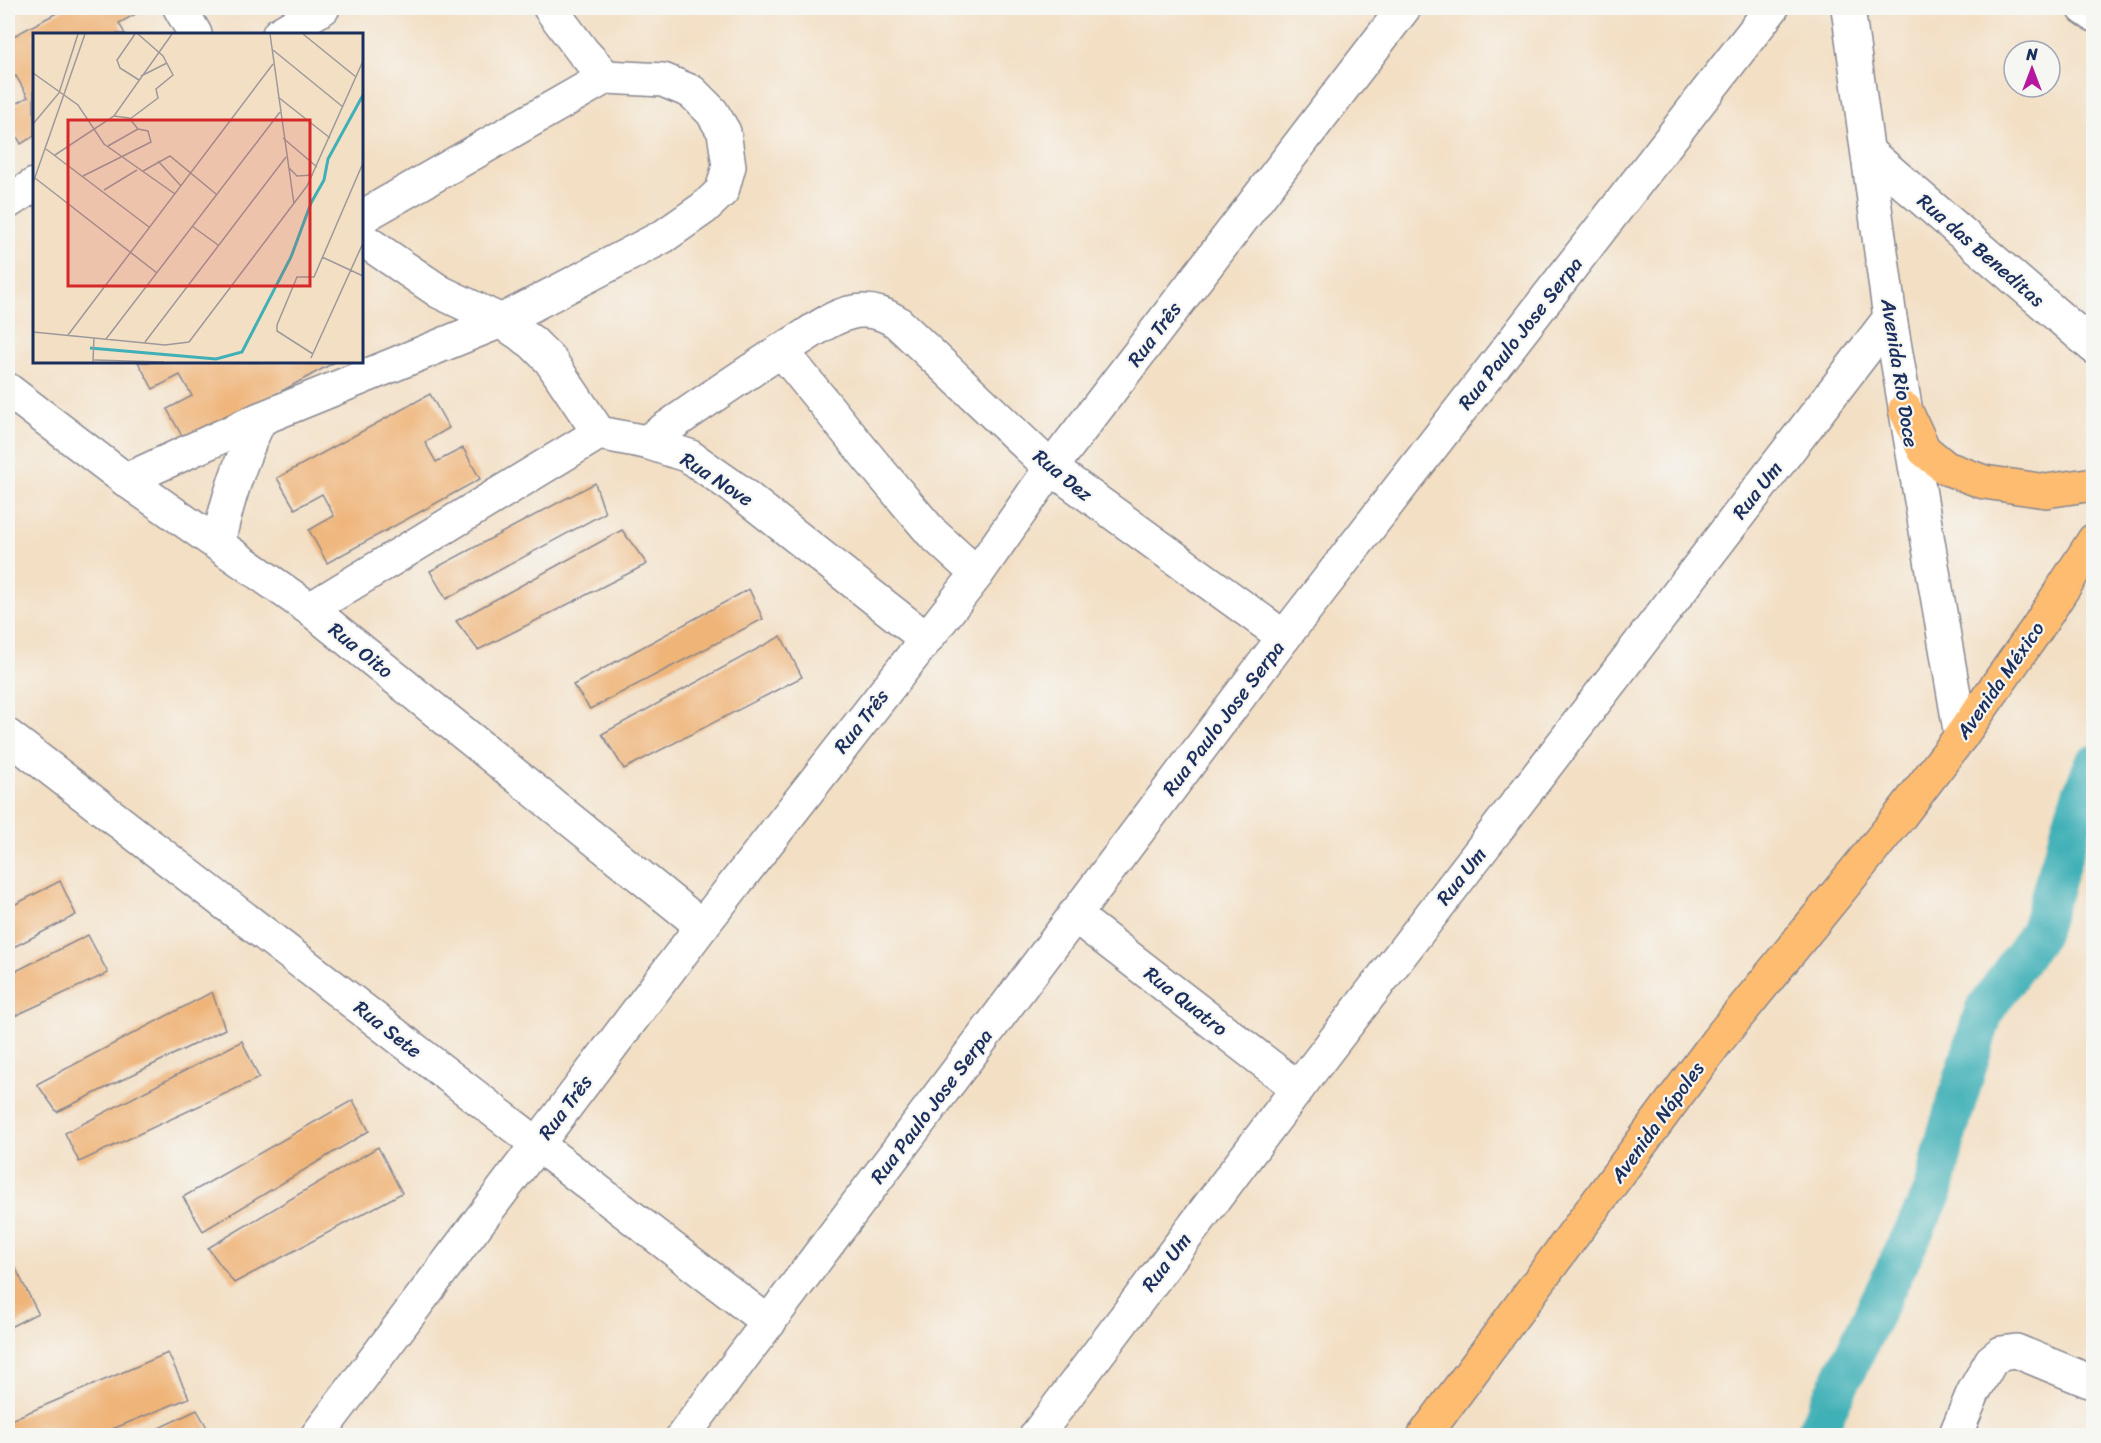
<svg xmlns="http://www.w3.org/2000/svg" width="2101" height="1443" viewBox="0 0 2101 1443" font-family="Sriracha,sans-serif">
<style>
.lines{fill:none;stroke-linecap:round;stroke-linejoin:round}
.canal{stroke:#3fb0b7;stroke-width:40}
.building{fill:#efb478}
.minor-casing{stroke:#878791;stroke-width:36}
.major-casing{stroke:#878791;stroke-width:36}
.minor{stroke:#fff;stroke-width:33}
.major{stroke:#febc70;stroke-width:33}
.labels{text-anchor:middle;stroke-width:4.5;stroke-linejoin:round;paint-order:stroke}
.street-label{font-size:20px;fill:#1b2f5e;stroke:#f6f6f2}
.inset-river{fill:none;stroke:#3fb0b7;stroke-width:3}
.inset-road{fill:none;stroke:#9d999b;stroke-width:1.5}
.view{fill:#d62828;fill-opacity:0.15;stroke:#d62828;stroke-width:3}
.inset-edge{fill:none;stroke:#1b2f5e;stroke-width:3}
</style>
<rect width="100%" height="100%" fill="#f6f6f2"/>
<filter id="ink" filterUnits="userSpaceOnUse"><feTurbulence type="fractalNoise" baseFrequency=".0167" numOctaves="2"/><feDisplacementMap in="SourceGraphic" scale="12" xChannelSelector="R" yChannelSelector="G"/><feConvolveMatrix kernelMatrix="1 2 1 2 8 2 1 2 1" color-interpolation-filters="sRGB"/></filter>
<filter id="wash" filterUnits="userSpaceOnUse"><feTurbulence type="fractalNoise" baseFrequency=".008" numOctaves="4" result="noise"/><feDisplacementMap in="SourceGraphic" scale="24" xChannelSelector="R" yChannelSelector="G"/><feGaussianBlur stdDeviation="1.35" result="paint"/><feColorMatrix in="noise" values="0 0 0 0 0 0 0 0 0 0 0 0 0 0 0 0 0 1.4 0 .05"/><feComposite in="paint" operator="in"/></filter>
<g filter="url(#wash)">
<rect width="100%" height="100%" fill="#f3dfc4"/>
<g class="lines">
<!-- canal -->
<polyline class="canal" points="1814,1436 1934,1190 1947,1133 1984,1011 2039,933 2078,805 2094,765"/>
</g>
<g id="blocks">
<!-- building -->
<g class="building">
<polygon points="66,8 142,8 143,10 119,23 125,34 34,34 34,136 21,144 8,119 8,108 28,97 16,76 8,80 8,39"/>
<polygon points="138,362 335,362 186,443 167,409 192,396 180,375 153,389"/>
<polygon points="430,394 449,428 425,442 436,462 463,448 480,479 327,563 309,530 334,516 322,494 295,509 277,478"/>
<polygon points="595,483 605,513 446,599 430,571"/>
<polygon points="622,530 647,564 478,650 456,621"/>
<polygon points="749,589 763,619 590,709 573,685"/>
<polygon points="781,636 802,677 624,769 602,734"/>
<polygon points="60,881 76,915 8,950 8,908"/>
<polygon points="88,935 108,973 8,1019 8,975"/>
<polygon points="212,992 225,1029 57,1112 37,1084"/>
<polygon points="242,1041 259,1078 79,1162 65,1133"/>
<polygon points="353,1100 369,1131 203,1231 183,1197"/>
<polygon points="378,1147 402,1193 234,1283 208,1248"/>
<polygon points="16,1269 38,1313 8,1328 8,1273"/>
<polygon points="168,1353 189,1398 95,1436 9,1436 8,1421"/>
<polygon points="197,1410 212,1436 142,1436"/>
</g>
</g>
</g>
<g filter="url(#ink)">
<use href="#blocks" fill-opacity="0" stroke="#878791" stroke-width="1.5"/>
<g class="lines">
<defs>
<g id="minor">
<polyline points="180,8 195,34"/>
<polyline points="1848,8 1890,318 1961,736"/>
<polyline points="2084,8 2094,15"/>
<polyline points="279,34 323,8"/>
<polyline points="1869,153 2094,347"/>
<polyline points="8,202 34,185"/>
<polyline points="362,217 606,77"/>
<polyline points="362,239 440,292 501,321 532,342 550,360 599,433 646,442 689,456 736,489 925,638"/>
<polyline points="781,350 871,461 932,533 977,574"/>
<polyline points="8,390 126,480 310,609 702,926"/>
<path d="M646,442C696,408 745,373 797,341C813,331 830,318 849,313C867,308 882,312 897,322L1051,468L1284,637"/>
<polyline points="126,480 260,419 501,321 664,236 704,208 722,191 729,166 724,132 712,112 692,92 663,80 606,77 583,52 550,8"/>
<path d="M218,543C228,497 240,462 260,419"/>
<polyline points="310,609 599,433"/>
<polyline points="8,736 769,1323"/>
<polyline points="1074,915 1298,1088"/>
<polyline points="317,1436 702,926 977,574 1051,468 1404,8"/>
<polyline points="683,1436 1284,637 1772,8"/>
<polyline points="1036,1436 1298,1088 1890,318"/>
<polyline points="1955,1436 1973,1393 1991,1361 2001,1353 2016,1351 2094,1383"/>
</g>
<g id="major">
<polyline points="1905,409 1924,450 1946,468 1984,482 2046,491 2094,484"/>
<polyline points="1424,1436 1717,1041 1900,816 1961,736 2036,630 2094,540"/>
</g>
</defs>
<!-- minor casing -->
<use href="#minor" class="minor-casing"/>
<!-- major casing -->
<use href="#major" class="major-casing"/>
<!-- minor -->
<use href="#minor" class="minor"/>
<!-- major -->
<use href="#major" class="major"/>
</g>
</g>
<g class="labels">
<!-- street labels -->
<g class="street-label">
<text transform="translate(1981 250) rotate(41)" y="7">Rua das Beneditas</text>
<text transform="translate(1520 333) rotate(-52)" y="7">Rua Paulo Jose Serpa</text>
<text transform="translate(1154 334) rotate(-53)" y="7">Rua Três</text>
<text transform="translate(1900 373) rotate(81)" y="7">Avenida Rio Doce</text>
<text transform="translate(1063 475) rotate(39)" y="7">Rua Dez</text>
<text transform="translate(717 479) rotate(33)" y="7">Rua Nove</text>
<text transform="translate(1757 490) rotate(-52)" y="7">Rua Um</text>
<text transform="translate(361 650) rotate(39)" y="7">Rua Oito</text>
<text transform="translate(2000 680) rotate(-55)" y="7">Avenida México</text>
<text transform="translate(1223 718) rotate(-53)" y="7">Rua Paulo Jose Serpa</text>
<text transform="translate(861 721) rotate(-52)" y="7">Rua Três</text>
<text transform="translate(1461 876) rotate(-52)" y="7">Rua Um</text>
<text transform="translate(1186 1001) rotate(38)" y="7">Rua Quatro</text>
<text transform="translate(388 1029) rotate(38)" y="7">Rua Sete</text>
<text transform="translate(931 1106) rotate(-53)" y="7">Rua Paulo Jose Serpa</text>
<text transform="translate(565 1107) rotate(-53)" y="7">Rua Três</text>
<text transform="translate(1657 1122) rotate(-54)" y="7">Avenida Nápoles</text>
<text transform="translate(1166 1262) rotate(-53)" y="7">Rua Um</text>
</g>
</g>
<!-- overview -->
<g transform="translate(33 33)">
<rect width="330" height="330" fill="#f3dfc4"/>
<path class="inset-river" d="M278,170L291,147L295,126L330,62M57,315L183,326L209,319L258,224L278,170"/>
<path class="inset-road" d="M102,1L84,27L87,35L106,47M237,1L261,171M270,1L323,44M240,17L310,74M0,40L45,72L71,111L142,161M108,43L134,30M245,64L297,105M97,86L125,65L123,56L140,42L130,23L105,1M0,91L26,60L45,1M250,105L284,134M75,113L105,96M13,116L116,194M22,122L81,83L139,1M125,128L148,153M255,134L264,143L280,142M110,138L137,123L183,161M50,143L118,109L115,98L105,96L96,85L81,83M2,145L124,240M0,150L52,1M71,157L104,137M159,193L185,212M289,224L330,243M0,299L132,312L156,309L274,153L330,28M35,302L240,31M73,306L247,79M112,309L253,124M280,321L244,298V292L264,244H281L330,130M278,325L330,210M61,327L131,329M60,329L61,304"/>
<path class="view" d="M35,87H277V253H35Z"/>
<rect width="330" height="330" class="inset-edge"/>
</g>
<!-- margin -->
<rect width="2101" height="1443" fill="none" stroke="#f6f6f2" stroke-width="30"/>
<!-- north arrow -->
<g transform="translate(2032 69)"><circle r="28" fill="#f6f6f2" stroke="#9ea6b7" stroke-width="1.5"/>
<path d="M0-4.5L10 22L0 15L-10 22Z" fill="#b5179e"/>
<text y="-9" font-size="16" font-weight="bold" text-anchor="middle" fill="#1b2f5e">N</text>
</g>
</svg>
